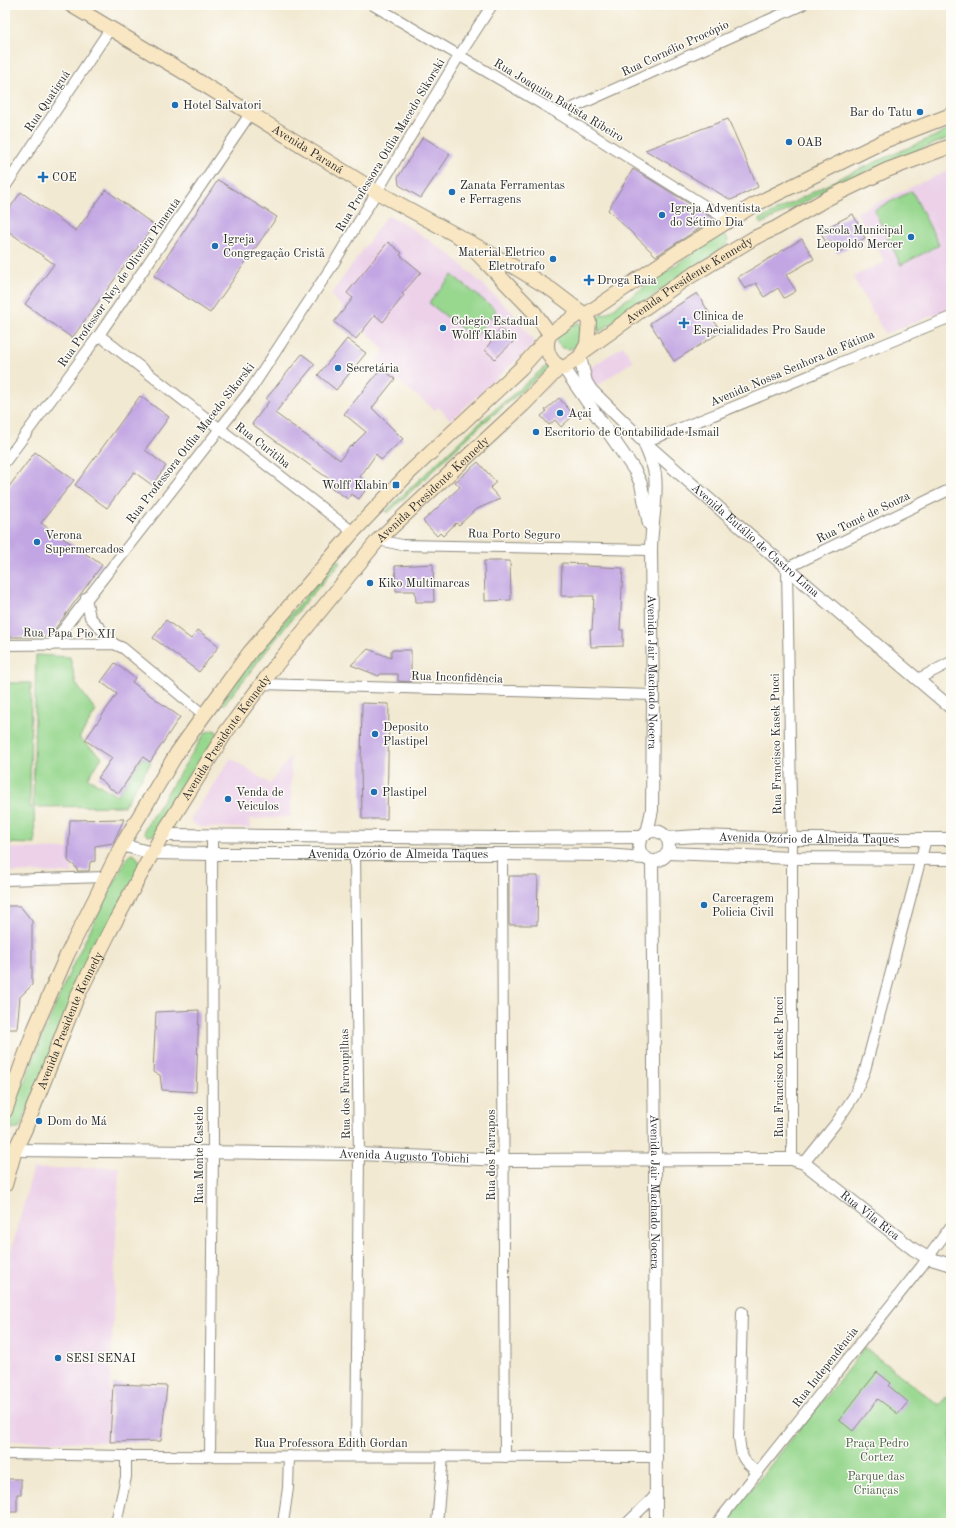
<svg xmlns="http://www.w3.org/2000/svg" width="956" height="1528" viewBox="0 0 956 1528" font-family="'Old Standard TT',serif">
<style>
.built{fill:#ecd1e9}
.green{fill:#97d78e;stroke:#61815c}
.building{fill:#c2a6e3}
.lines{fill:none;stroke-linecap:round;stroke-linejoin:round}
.minor-casing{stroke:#8e8a7e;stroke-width:12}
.tertiary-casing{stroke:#8e8a7e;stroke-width:14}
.secondary-casing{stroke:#8e8a7e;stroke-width:16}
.minor{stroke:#fff;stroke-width:10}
.tertiary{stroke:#fff;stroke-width:12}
.secondary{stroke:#f9e7c3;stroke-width:14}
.poi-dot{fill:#1f6fb2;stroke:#fdfcf7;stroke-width:1.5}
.labels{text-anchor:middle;stroke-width:3;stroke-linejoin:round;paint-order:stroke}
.street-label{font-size:12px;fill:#2b2b2b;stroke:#fdfcf7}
.poi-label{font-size:12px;fill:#2b2b2b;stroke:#fdfcf7;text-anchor:start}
.park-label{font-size:12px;fill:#4b5f49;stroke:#fdfcf7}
</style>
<rect width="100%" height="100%" fill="#fdfcf7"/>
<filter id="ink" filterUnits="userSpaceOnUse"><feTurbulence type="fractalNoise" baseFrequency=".025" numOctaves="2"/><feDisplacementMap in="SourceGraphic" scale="8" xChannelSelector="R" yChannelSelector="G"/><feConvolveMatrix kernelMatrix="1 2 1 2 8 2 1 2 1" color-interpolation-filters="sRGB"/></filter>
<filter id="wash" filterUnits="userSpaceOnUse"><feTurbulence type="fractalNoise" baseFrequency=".012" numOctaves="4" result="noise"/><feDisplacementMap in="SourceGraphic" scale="16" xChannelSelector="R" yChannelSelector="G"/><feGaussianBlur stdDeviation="0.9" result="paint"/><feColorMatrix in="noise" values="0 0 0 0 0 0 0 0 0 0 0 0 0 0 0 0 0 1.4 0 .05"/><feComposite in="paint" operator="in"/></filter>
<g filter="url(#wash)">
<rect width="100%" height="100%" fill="#f2e9d2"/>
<!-- built -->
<g class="built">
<polygon points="951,169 951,308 885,334 853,277 885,262 857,212"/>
<polygon points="387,216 400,221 451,255 512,312 535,343 451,420 438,407 435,410 375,363 384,350 331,295"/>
<polygon points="623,346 633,361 594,388 586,371"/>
<polygon points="291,756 291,817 249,819 250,828 198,827 190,820 231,758 270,784"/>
<polygon points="5,848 72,849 72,873 5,872"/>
<polygon points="119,1167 108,1442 5,1441 5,1275 33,1169"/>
</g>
<!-- green -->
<g class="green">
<polygon points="951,129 951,137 862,173 761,224 759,220 844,176"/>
<polygon points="912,191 939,245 901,265 874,210"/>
<polygon points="726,236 728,240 727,245 599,332 596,317 607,313 706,244 718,237"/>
<polygon points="452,275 496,310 474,338 429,303"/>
<path d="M578,322C583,327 581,339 577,345L571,349L562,348L557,343L556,337Z"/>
<polygon points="546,366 549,368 480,426 388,513 386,511 477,425"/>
<polygon points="337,560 341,562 301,607 224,705 221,702 281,625"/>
<polygon points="36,655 70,657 76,684 96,711 79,738 102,757 88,778 117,796 143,757 151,762 124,806 33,807"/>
<polygon points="5,683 31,683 30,807 34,809 35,844 5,843"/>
<polygon points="212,730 216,731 218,734 154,835 148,836 145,833 145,829 150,820 205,733"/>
<path d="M132,854C139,857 139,860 140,867L19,1129H12L9,1120L42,1037L71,969L97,916L127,858Z"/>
<polygon points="865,1348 939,1405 951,1392 951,1523 724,1523"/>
</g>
<g id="blocks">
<!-- building -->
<g class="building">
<polygon points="728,119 758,187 731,200 645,150"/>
<polygon points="423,137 450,154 421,198 399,185 398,177"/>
<polygon points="633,169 656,183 714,219 656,256 608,210"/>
<polygon points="218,180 277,217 210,313 154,276"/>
<polygon points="106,190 154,225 72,338 25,304 54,264 5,229 5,215 21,192 76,231"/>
<polygon points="853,214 865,238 837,253 831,240 826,243 820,231"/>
<polygon points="802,239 814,259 786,275 796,291 784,298 778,288 764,297 756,283 745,289 738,277"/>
<polygon points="388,242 402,253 400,255 421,272 402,294 404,295 383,322 375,315 356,339 334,322 353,298 347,293"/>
<polygon points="697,293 721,332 674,361 650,323"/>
<polygon points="500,328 514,341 495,359 485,350"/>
<polygon points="347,339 366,353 336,390 318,375"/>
<polygon points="302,354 315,364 275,413 340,460 350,446 351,447 366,432 344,414 382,368 395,379 372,408 403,439 381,460 376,454 360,477 370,484 359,499 351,494 348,499 326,484 329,479 252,424 269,401 266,399"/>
<polygon points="140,396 169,417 145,450 166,466 152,485 134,472 107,508 75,485"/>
<polygon points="559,398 574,415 561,427 555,420 549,425 541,416 547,411 545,410"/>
<polygon points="35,452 74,480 41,523 102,565 49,637 5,637 5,492"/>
<polygon points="478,462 496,482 490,488 500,499 475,510 459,525 456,523 443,536 440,533 437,536 423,521 460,487 455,482"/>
<polygon points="484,561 510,561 511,600 485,601"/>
<polygon points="562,563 586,564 586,566 623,568 620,630 623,630 623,646 591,647 590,630 592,630 594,596 561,596"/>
<polygon points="433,564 434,602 416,602 415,591 396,591 395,566"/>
<polygon points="166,620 191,639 198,630 219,646 199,672 153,638"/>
<polygon points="368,649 391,658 391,650 411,650 411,682 398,681 398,674 380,674 379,676 351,665"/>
<polygon points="115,663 135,678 132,682 180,717 150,762 143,757 119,793 108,787 105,783 98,778 112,758 85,740 117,694 101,682"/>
<polygon points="362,703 389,704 387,819 362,819 361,764"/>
<polygon points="124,819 113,843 95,846 95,861 90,862 89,871 77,871 77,868 68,861 70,820"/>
<polygon points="509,876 538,876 537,925 509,925"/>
<polygon points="5,906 20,906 32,921 32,985 20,997 17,1029 5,1029"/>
<polygon points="199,1010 196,1092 162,1090 160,1075 153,1072 156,1012"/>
<polygon points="877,1372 891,1383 889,1386 908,1402 898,1414 878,1399 853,1431 839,1420"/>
<polygon points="113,1384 167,1386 161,1441 110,1442"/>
<polygon points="5,1479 21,1479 21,1494 17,1494 17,1512 5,1512"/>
</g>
</g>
</g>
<g filter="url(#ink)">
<use href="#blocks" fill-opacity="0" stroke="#8e8a7e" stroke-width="1"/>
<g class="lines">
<defs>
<g id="minor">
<polyline points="373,5 559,114 729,221"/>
<polyline points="559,114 802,5"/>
<polyline points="5,187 110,29"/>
<polyline points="99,335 353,532"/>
<path d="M644,442C747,404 848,358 951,317"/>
<polyline points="5,462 99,335 250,114"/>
<polyline points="378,540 402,545 651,550"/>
<polyline points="86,598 90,617 114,644"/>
<polyline points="5,645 114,644 123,648 204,715"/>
<polyline points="51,645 251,389 332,266 459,56 492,5"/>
<polyline points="918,679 951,662"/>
<polyline points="261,684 653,695"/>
<polyline points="502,854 505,1457"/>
<polyline points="355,855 359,1154 356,1456"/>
<polyline points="5,880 106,877"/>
<polyline points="792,1159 792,858 787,568 951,489"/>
<polyline points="804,1163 836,1123 854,1096 865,1070 926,839"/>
<path d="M742,1312L739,1437C741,1458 742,1460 758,1473"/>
<polyline points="5,1454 126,1456 657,1457"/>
<polyline points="210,1456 213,1152 212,835"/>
<polyline points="116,1523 126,1477 126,1456"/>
<polyline points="283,1523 288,1488 289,1456"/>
<polyline points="437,1523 443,1456"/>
<polyline points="627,1523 656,1495"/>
<polyline points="717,1523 921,1267 951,1226"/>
</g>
<g id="tertiary">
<path id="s1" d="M580,357L586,382L591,390L644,442L787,568L951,708"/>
<polyline points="564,368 635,471 641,484 649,524"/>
<path id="s2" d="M645,445C649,455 654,465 655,475C658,499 651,525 651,550L653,695L652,810L647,833"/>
<circle cx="654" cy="846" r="15"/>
<polyline points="162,835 502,838 642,837"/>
<path id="s3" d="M667,838L698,836L791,839H951"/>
<path id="s4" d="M122,845L152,853L212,854H502L606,855L644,858"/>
<polyline points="668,853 792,858 951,859"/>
<path id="s5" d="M652,862L655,1160L656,1523"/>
<path id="s6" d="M15,1150L359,1154L504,1160L792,1159L804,1163L913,1249L928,1258L951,1265"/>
</g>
<g id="secondary">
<path id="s7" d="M71,5L182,71L377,192L511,265L552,290L581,312"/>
<polyline points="473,249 534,312 550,334"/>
<path d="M581,312L585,315L589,322L587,344L580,357L564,368C549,364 543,346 550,334Z"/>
<polyline points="585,315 678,252 754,205 884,141 951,115"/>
<path id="s8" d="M584,351L681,282L754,238L776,228L828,198L887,170L951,146"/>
<polyline points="5,1111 35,1028 67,955 122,845 177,753 204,715 250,652 353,532 409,473 521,368 547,339"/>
<path id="s9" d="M5,1185L15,1150L25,1129L77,997L109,933L162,835L226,732L276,665L378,540L523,405L560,367"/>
</g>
</defs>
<!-- minor casing -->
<use href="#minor" class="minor-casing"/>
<!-- tertiary casing -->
<use href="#tertiary" class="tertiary-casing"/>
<!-- secondary casing -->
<use href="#secondary" class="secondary-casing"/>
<!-- minor -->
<use href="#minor" class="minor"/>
<!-- tertiary -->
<use href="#tertiary" class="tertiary"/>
<!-- secondary -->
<use href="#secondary" class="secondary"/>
</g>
</g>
<!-- markers -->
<g class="poi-dot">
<circle cx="175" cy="105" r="4"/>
<circle cx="920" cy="112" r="4"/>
<circle cx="789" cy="142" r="4"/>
<path d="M41 171h4v4h4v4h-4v4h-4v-4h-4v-4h4z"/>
<circle cx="452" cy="192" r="4"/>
<circle cx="662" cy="215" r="4"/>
<circle cx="911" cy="237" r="4"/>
<circle cx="215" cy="246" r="4"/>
<circle cx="553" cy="259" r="4"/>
<path d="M587 274h4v4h4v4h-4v4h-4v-4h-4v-4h4z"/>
<path d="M682 317h4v4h4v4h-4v4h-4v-4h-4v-4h4z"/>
<circle cx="443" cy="328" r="4"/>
<circle cx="338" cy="368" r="4"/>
<circle cx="560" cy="413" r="4"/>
<circle cx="536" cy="432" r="4"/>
<rect x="392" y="481" width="8" height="8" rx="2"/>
<circle cx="37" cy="542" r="4"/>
<circle cx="370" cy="583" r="4"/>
<circle cx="375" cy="734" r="4"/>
<circle cx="374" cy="792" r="4"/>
<circle cx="228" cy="799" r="4"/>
<circle cx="704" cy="905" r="4"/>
<circle cx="39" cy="1121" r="4"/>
<circle cx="58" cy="1358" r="4"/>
</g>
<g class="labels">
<!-- street labels -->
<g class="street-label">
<text transform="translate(675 48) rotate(-25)" y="4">Rua Cornélio Procópio</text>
<text transform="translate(559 100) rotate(31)" y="4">Rua Joaquim Batista Ribeiro</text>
<text transform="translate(47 101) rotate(-56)" y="4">Rua Quatiguá</text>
<text transform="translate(390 145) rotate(-59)" y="4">Rua Professora Otília Macedo Sikorski</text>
<text dy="4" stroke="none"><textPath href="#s7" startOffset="277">Avenida Paraná</textPath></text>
<text dy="4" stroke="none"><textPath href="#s8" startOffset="127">Avenida Presidente Kennedy</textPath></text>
<text transform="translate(119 282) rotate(-55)" y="4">Rua Professor Ney de Oliveira Pimenta</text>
<text transform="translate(792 368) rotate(-23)" y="4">Avenida Nossa Senhora de Fátima</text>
<text transform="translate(190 443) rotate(-52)" y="4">Rua Professora Otília Macedo Sikorski</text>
<text transform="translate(263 445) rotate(38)" y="4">Rua Curitiba</text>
<text dy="4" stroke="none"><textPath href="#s9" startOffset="825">Avenida Presidente Kennedy</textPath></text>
<text transform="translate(863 517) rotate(-26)" y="4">Rua Tomé de Souza</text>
<text transform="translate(514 534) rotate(1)" y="4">Rua Porto Seguro</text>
<text dy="4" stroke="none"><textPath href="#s1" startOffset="258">Avenida Eutálio de Castro Lima</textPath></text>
<text transform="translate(69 633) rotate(1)" y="4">Rua Papa Pio XII</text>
<text dy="4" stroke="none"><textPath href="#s2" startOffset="229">Avenida Jair Machado Nocera</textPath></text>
<text transform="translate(457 677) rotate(2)" y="4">Rua Inconfidência</text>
<text dy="4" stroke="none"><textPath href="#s9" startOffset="501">Avenida Presidente Kennedy</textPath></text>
<text transform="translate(776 744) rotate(-91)" y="4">Rua Francisco Kasek Pucci</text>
<text dy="4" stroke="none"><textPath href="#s3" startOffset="142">Avenida Ozório de Almeida Taques</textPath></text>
<text dy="4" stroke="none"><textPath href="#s4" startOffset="277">Avenida Ozório de Almeida Taques</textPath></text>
<text dy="4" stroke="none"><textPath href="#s9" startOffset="177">Avenida Presidente Kennedy</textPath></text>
<text transform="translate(779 1067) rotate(-90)" y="4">Rua Francisco Kasek Pucci</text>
<text transform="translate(345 1084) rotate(-91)" y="4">Rua dos Farroupilhas</text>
<text transform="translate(199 1155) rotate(-90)" y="4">Rua Monte Castelo</text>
<text transform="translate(491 1155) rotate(-90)" y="4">Rua dos Farrapos</text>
<text dy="4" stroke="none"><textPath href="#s6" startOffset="389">Avenida Augusto Tobichi</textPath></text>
<text dy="4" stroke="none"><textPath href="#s5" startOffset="330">Avenida Jair Machado Nocera</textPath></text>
<text dy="4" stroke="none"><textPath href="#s6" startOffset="874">Rua Vila Rica</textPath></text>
<text transform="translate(825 1367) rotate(-52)" y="4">Rua Independência</text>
<text x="331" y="1447">Rua Professora Edith Gordan</text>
</g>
<!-- poi labels -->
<g class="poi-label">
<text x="183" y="109">Hotel Salvatori</text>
<text x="912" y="116" text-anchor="end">Bar do Tatu</text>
<text x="797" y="146">OAB</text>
<text x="52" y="181">COE</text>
<text x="460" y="189">Zanata Ferramentas<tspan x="460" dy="14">e Ferragens</tspan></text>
<text x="670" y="212">Igreja Adventista<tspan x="670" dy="14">do Sétimo Dia</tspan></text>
<text x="903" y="234" text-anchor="end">Escola Municipal<tspan x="903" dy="14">Leopoldo Mercer</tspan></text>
<text x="223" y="243">Igreja<tspan x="223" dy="14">Congregação Cristã</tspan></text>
<text x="545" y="256" text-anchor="end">Material Eletrico<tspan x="545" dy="14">Eletrotrafo</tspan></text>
<text x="597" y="284">Droga Raia</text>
<text x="693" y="320">Clinica de<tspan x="693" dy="14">Especialidades Pro Saude</tspan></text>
<text x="451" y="325">Colegio Estadual<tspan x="451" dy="14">Wolff Klabin</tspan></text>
<text x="346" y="372">Secretária</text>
<text x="568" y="417">Açai</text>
<text x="544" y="436">Escritorio de Contabilidade Ismail</text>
<text x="388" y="489" text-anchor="end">Wolff Klabin</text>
<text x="45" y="539">Verona<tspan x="45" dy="14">Supermercados</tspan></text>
<text x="378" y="587">Kiko Multimarcas</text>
<text x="383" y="731">Deposito<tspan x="383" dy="14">Plastipel</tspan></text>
<text x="236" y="796">Venda de<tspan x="236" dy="14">Veiculos</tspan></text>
<text x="382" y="796">Plastipel</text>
<text x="712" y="902">Carceragem<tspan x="712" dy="14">Policia Civil</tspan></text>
<text x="47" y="1125">Dom do Má</text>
<text x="66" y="1362">SESI SENAI</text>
</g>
<!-- park labels -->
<g class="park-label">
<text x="877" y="1447">Praça Pedro<tspan x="877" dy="14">Cortez</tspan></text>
<text x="876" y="1480">Parque das<tspan x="876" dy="14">Crianças</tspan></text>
</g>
</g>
<!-- margin -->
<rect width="956" height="1528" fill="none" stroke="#fdfcf7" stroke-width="20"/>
</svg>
